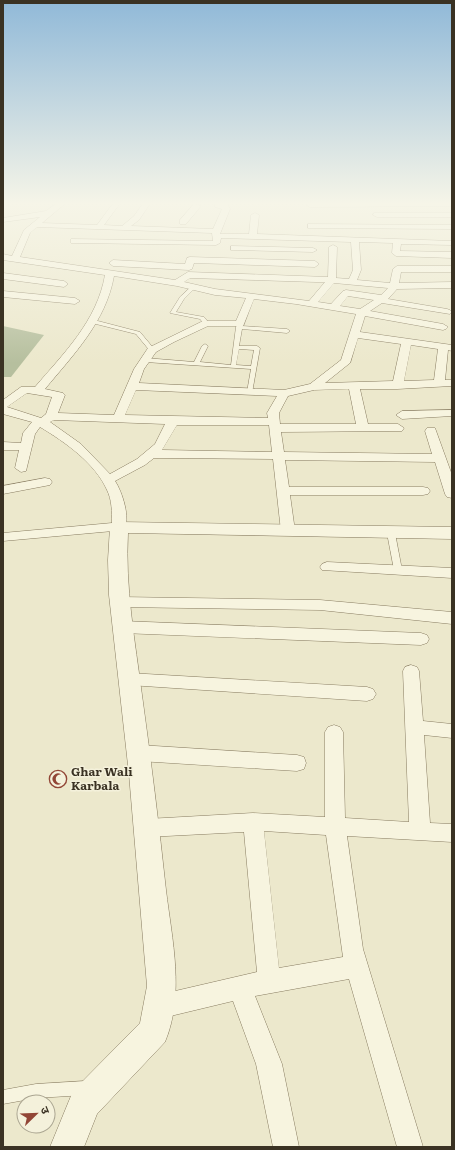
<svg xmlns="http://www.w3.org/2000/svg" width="455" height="1150" viewBox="0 0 455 1150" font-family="Literata,'Noto Sans Devanagari',serif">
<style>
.cemetery{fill:#b6bf9e}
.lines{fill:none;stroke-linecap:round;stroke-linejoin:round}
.service-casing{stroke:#887c61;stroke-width:1}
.minor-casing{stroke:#887c61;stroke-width:1}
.tertiary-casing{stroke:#887c61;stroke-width:1}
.service{fill:#f7f4df;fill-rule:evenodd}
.minor{fill:#f7f4df;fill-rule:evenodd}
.tertiary{fill:#f7f4df;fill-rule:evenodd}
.labels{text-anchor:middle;stroke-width:3;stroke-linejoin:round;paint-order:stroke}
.near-poi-label{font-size:12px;font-weight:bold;fill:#3a3223;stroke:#f4f1db;text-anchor:start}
</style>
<rect width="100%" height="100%" fill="#ece8cc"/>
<!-- cemetery -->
<polygon class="cemetery" points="3,326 44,335 11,377 3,377"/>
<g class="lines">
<defs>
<g id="service">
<polygon points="192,286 196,287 184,299 176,312 204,317 209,323 208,324 204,324 200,319 170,313 180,297"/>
<polygon points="94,320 140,332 155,350 150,351 136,334 92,323 92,321"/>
<path d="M238,323H242V326L287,329L290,331L287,333L242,329L239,346H257L260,348L252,393H248L247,392L251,369L145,362L142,360L145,358L194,362L202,346L205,344L208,346L200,362L231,365L236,327ZM239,349L254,350L251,366L236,365Z"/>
<polygon points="388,531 394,531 395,533 402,570 401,572 395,572 394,570 387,533"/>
<polygon points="86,1081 91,1083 93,1088 91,1093 86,1095 36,1098 3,1104 3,1090 36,1084"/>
</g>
<g id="minor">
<path d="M58,202H67L42,223L97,225L114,202H121L104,225L122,226L134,216L144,202H151L139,220L131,226L213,229L222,209L215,207V202L227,203L230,209L220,234H249L251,215L255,213L259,215L257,234L452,241V245L401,244L400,251L452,252V258L396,256L392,253L393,243L359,242L361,270L357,280L390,283L393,269L397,266H452V272H401L399,283L452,282V288L397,289L388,299L447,309L450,310L452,312L450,314L382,303L370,311L443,324L448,327L446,329L443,330L365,316L360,332L452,345V351L448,350L445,380H452V386L397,389H360L368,424H398L404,428L402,431L281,432L284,452L432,454L425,431L427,428H435L452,475V498L447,497L445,494L435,462L285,460L289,487H423L428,488L430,491L428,494L423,495H290L295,531L293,534H283L281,531L273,459L154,458L145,465L115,481C122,491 131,519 124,530L3,541V533L112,523C112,512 112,500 107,490C95,463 65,442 40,427L35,434L26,471L21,472L15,468L19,450H3V442L21,443L23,433L32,422L3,414V400L21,387H35C64,353 97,321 105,275L3,260V254L12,256L24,230L40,217L3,222V218L46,211ZM37,227L212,233L213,241L71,239V243H74L216,245L220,243L221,238L351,242L353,270L349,279L336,278L337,247L333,245L329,247L328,277L188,272L175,280L20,257L30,233ZM114,276L177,286L215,295L246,298L236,321H203L148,348L134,369L114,415L58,413L65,395L63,393L45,389C73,355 106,322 114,276ZM190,278L316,282H325L309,301L215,289L184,282ZM334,283L388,288L381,295L346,290L343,291L331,304L318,302ZM348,296L374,300L360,309L340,306ZM254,299L296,304L356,314L341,360L310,384L284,390L139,383L144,369L156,352L174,342L208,326H243ZM358,338L401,344L393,381L325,383L350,363ZM411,345L438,349L434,380L404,381ZM349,389L356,424H280L279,413L288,396L314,390ZM136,390L277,396L267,413L268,418L125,415ZM27,393L52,397L46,414L41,418L7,407ZM54,420L165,424L155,444L137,459L110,474L81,444L50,422ZM177,425H269L272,452L162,450Z"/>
<polygon points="452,202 452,206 310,207 306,205 310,203"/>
<polygon points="194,204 201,206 186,224 180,224 180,220"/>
<polygon points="374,213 452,213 452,217 377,217 373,215"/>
<polygon points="308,224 452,225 452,229 311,228 308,228"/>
<polygon points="231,246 313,248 317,250 313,252 234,250 231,250"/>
<polygon points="190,257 315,261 319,264 315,267 194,263 192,269 189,270 113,266 109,263 113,260 185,264 187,258"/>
<polygon points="3,273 64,281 68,284 64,287 3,279"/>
<polygon points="3,291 75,298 80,301 75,304 3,297"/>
<polygon points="452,410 452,416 402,419 396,415 402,411"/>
<polygon points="45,478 50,479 52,482 50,485 3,494 3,486"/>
<polygon points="327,562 452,568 452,578 322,570 320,567 322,564"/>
<polygon points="119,597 320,600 452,612 452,624 320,610 119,607 113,606 111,602 113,598"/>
<polygon points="122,621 421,633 427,635 429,639 427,643 421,645 122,633 116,631 114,627 116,623"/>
<path d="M411,665L417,667L419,671L423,721L452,724V738L424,735L430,823L452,824V842L347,836L363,949L423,1147H397L349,979L255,996L282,1064L299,1147H273L256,1064L233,1001L158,1019L150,1015L146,1007L150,999L158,995L257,972L244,832L147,837L140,834L137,828L140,822L147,819L253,813L325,817V732L328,727L334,725L340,727L343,732L345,818L409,822L403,671L405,667ZM264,831L326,835L343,957L279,968Z"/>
<polygon points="129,673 367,687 373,689 376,694 373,699 367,701 129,685 123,684 120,679 123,674"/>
<polygon points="139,745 297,755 304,757 306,763 304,769 297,771 139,761 132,758 130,753 132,748"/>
</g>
<path id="tertiary" d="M119,522L452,527V539L128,533C125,587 135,641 142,695C151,760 159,825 166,890C172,940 185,994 165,1042L97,1114L84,1147H50L73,1091L140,1023L147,986L129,774L109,595L108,560L110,527L113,523Z"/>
</defs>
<!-- service casing -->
<use href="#service" class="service-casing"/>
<!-- minor casing -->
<use href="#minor" class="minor-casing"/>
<!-- tertiary casing -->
<use href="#tertiary" class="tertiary-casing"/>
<!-- service -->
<use href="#service" class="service"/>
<!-- minor -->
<use href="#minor" class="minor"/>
<!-- tertiary -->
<use href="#tertiary" class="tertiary"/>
</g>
<!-- sky -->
<linearGradient id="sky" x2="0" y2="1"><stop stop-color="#90b9d8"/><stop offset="0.56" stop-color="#f6f5e8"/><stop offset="1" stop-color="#f6f5e8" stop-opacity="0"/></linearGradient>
<rect width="455" height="363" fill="url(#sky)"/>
<!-- icons -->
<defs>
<symbol id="mosque-ring" viewBox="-11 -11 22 22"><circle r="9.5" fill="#f4f1db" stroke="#924636" stroke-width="1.5"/><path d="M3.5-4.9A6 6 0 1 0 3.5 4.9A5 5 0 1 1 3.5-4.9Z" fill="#924636"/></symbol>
</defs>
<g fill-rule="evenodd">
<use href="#mosque-ring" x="48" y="769" width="20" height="20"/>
</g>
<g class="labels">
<!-- near-poi labels -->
<g class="near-poi-label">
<text x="71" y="776">Ghar Wali<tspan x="71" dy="14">Karbala</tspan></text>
</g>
</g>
<!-- border -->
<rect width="455" height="1150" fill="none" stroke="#3a3223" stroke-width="8"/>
<!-- north arrow -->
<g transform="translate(36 1114) rotate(67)"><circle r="19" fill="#f4f1db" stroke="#aaa591"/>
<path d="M0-3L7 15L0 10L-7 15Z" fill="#924636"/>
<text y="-6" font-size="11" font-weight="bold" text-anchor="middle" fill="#3a3223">उ</text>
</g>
</svg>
